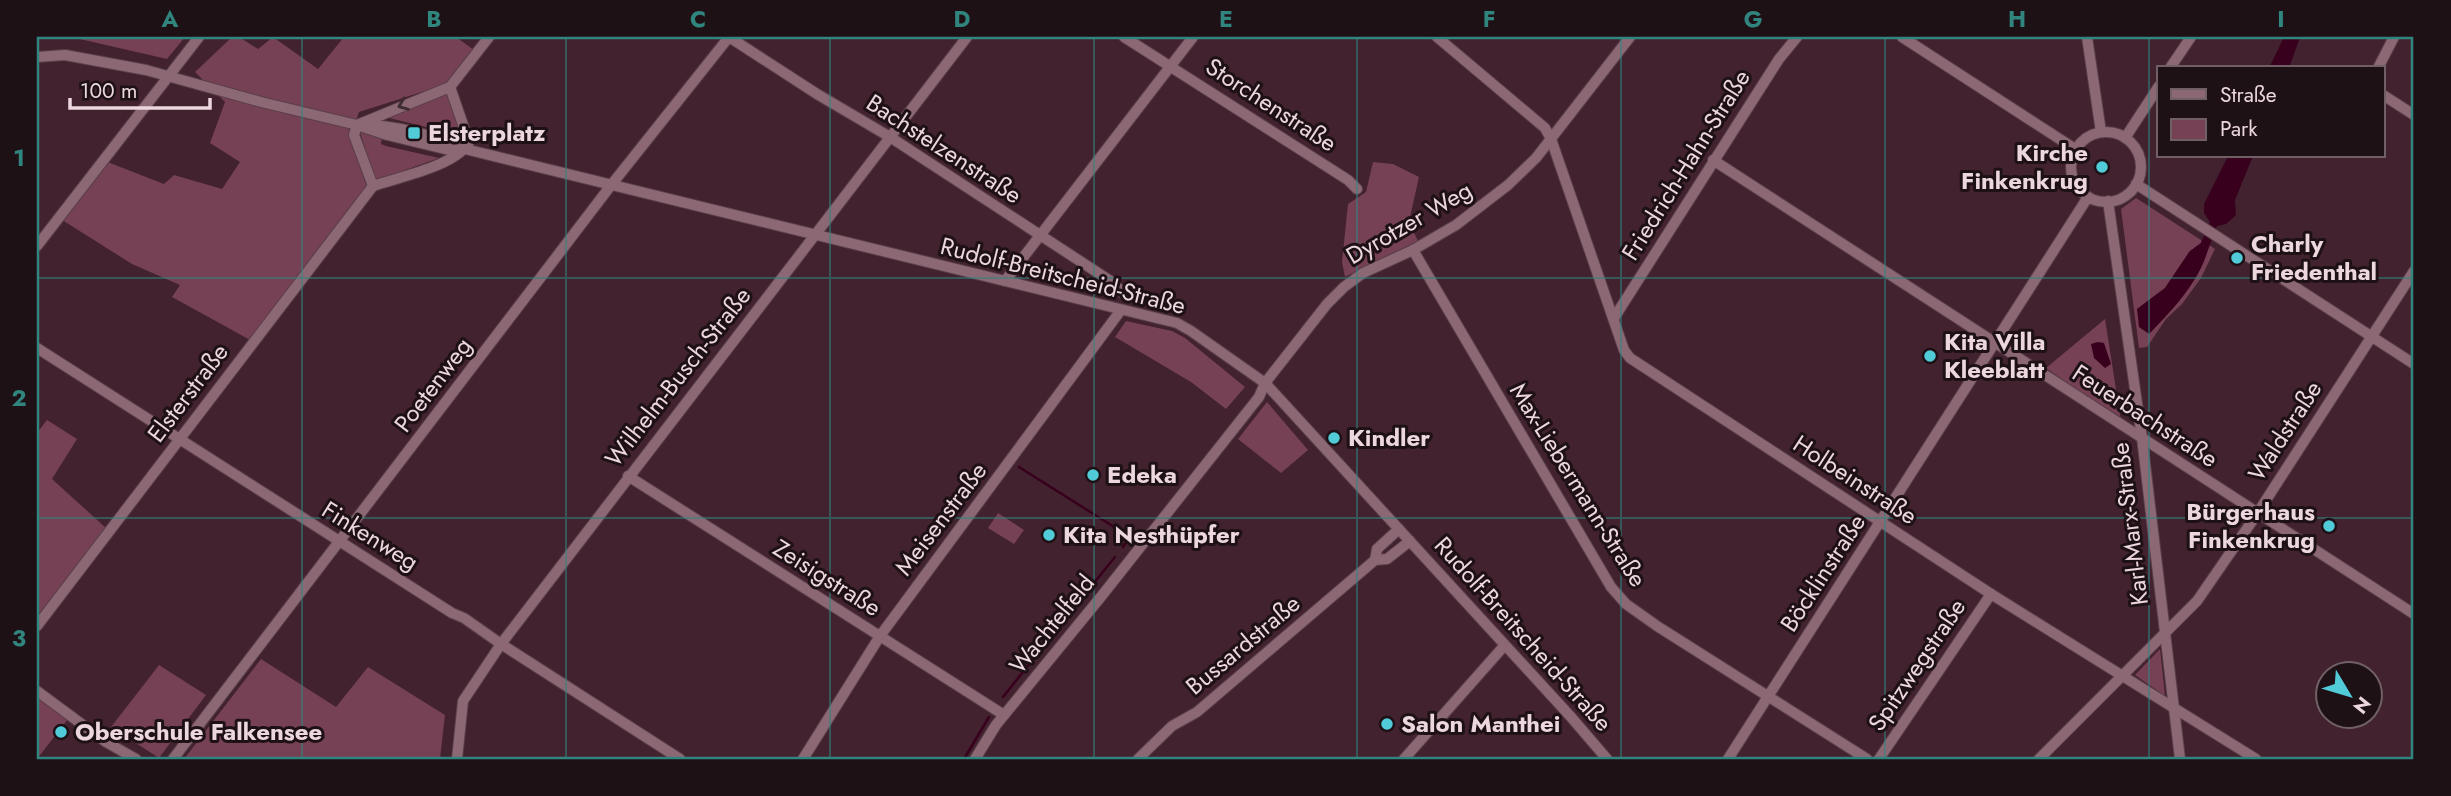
<svg xmlns="http://www.w3.org/2000/svg" width="2451" height="796" viewBox="0 0 2451 796" font-family="Jost,sans-serif">
<style>
.green{fill:#764055}
.water{fill:#38001c}
.lines{fill:none;stroke-linecap:round;stroke-linejoin:round}
.stream{stroke:#38001c;stroke-width:2.5}
.minor-casing{stroke:#593f4a;stroke-width:12}
.minor{stroke:#8c6874;stroke-width:10}
.oneway{stroke:#3f2b32}
.grid{fill:none;stroke:#30857f;stroke-width:2;stroke-opacity:0.55}
.poi-dot{fill:#52cbd9;stroke:#1e1116;stroke-width:2.5}
.labels{text-anchor:middle;stroke-width:6;stroke-linejoin:round;paint-order:stroke}
.street-label{font-size:24px;fill:#ecd7de;stroke:#1e1116}
.poi-label{font-size:24px;font-weight:bold;fill:#ecd7de;stroke:#1e1116;text-anchor:start}
.neatline{fill:none;stroke:#30857f;stroke-width:2.5}
.grid-label{font-size:23px;text-anchor:middle;font-weight:bold;fill:#30857f}
</style>
<rect width="100%" height="100%" fill="#41222e"/>
<!-- green -->
<g class="green">
<polygon points="71,37 185,37 167,59"/>
<polygon points="232,37 239,37 258,49 273,37 318,69 344,37 456,37 474,50 447,84 359,112 350,139 367,187 252,341 172,297 180,285 132,264 59,218 105,161 164,184 174,175 222,189 240,162 210,143 225,102 195,72"/>
<polygon points="448,90 463,136 381,116"/>
<polygon points="360,132 382,138 381,144 386,146 439,158 375,181"/>
<polygon points="1373,162 1393,164 1419,177 1409,222 1418,241 1345,277 1342,262 1348,204 1366,192"/>
<path d="M2136,198L2201,240V243L2189,252L2165,288L2137,309L2149,334C2174,308 2199,281 2209,245L2215,249L2201,278L2182,304L2166,319L2147,347L2139,348L2121,209Z"/>
<polygon points="2105,319 2121,421 2046,368"/>
<polygon points="1126,321 1172,331 1185,338 1245,387 1226,409 1191,382 1115,337"/>
<polygon points="1267,402 1308,450 1281,473 1238,439"/>
<polygon points="47,420 77,439 52,479 106,528 37,617 37,433"/>
<polygon points="998,513 1024,530 1014,544 988,528"/>
<polygon points="2160,649 2165,696 2135,675"/>
<polygon points="261,659 336,707 368,667 445,715 440,759 184,759"/>
<polygon points="159,665 206,695 159,758 111,727"/>
<polygon points="37,695 68,719 37,759"/>
</g>
<!-- water -->
<g class="water">
<polygon points="2284,37 2300,37 2289,68 2269,68"/>
<path d="M2228,156H2253L2235,200L2236,215L2226,224L2217,226C2211,240 2207,255 2201,268C2188,294 2169,313 2149,334L2139,327L2137,309L2165,288L2190,251L2201,243L2210,222L2204,213V204Z"/>
<polygon points="2098,342 2104,343 2111,364 2105,368 2094,358 2091,344"/>
</g>
<g class="lines">
<!-- stream -->
<g class="stream">
<polyline points="1019,467 1130,537 1123,547"/>
<polyline points="1093,584 1115,557"/>
<polyline points="1003,697 1084,596"/>
<polyline points="964,759 989,717"/>
</g>
<defs>
<g id="minor">
<polyline points="729,37 817,94 890,137 1112,282 1124,294 1136,299"/>
<polyline points="1124,37 1348,180 1357,189"/>
<polyline points="1437,37 1545,128 1551,139 1624,350 1630,358 1991,594 2256,759"/>
<polyline points="1902,37 2075,149"/>
<polyline points="2087,37 2101,132"/>
<polyline points="37,57 65,55 146,70 261,102 357,125 387,135 449,150 462,150"/>
<polyline points="2170,68 2191,37"/>
<polyline points="2378,68 2394,37"/>
<polyline points="450,87 489,37"/>
<polyline points="2383,95 2414,115"/>
<path d="M357,125C386,123 439,136 465,149L1177,323L1191,331L1265,383L1571,717L1607,759"/>
<circle cx="2106" cy="167" r="35"/>
<polyline points="2125,138 2159,86"/>
<polyline points="1713,160 2414,614"/>
<polyline points="2136,184 2414,364"/>
<path d="M373,186C399,177 456,166 469,142L450,87"/>
<polyline points="373,186 354,135 357,125 450,87"/>
<polyline points="2108,201 2142,438 2180,759"/>
<polyline points="37,246 199,37"/>
<polyline points="1413,250 1611,587 1626,604 1657,626 1867,759"/>
<polyline points="1005,281 1193,37"/>
<polyline points="1614,318 1779,59 1797,37"/>
<polyline points="37,348 452,613 464,618 501,644 680,759"/>
<polyline points="628,476 1004,715"/>
<polyline points="1375,560 1377,549 1399,529"/>
<polyline points="37,626 373,186"/>
<polyline points="37,691 106,742 136,759"/>
<polyline points="173,759 612,184 729,37"/>
<polyline points="457,759 463,701 501,644 967,37"/>
<polyline points="803,759 880,636 1121,310"/>
<polyline points="975,759 996,725 1100,598 1259,397 1265,383 1327,304 1344,287 1363,273 1413,250 1456,225 1508,185 1536,158 1630,37"/>
<polyline points="1138,759 1172,726 1197,712 1375,560 1387,559 1410,541"/>
<polyline points="1404,759 1504,646"/>
<polyline points="1728,759 2088,197"/>
<polyline points="1879,759 1991,594"/>
<polyline points="2039,759 2197,601 2257,514 2414,271"/>
</g>
</defs>
<!-- minor casing -->
<use href="#minor" class="minor-casing"/>
<!-- minor -->
<use href="#minor" class="minor"/>
</g>
<!-- one-way arrows -->
<defs><path id="oneway-chevron" d="M-2-3.5L2.5 0L-2 3.5" fill="none" stroke-width="1.6" stroke-linecap="round" stroke-linejoin="round" transform="scale(1.75)"/></defs>
<use class="oneway" href="#oneway-chevron" transform="translate(403 105) rotate(159)"/>
<!-- grid -->
<path class="grid" d="M302,37V759M566,37V759M830,37V759M1094,37V759M1357,37V759M1621,37V759M1885,37V759M2149,37V759M37,278H2414M37,518H2414"/>
<!-- markers -->
<g class="poi-dot">
<rect x="407" y="126" width="14" height="14" rx="3.5"/>
<circle cx="2102" cy="167" r="7"/>
<circle cx="2237" cy="258" r="7"/>
<circle cx="1930" cy="356" r="7"/>
<circle cx="1334" cy="438" r="7"/>
<circle cx="1093" cy="475" r="7"/>
<circle cx="2329" cy="526" r="7"/>
<circle cx="1049" cy="535" r="7"/>
<circle cx="1387" cy="724" r="7"/>
<circle cx="61" cy="732" r="7"/>
</g>
<g class="labels">
<!-- street labels -->
<g class="street-label">
<text transform="translate(1271 105) rotate(33)" y="8">Storchenstraße</text>
<text transform="translate(944 149) rotate(33)" y="8">Bachstelzenstraße</text>
<text transform="translate(1686 165) rotate(-58)" y="8">Friedrich-Hahn-Straße</text>
<text transform="translate(1409 223) rotate(-30)" y="8">Dyrotzer Weg</text>
<text transform="translate(1063 276) rotate(14)" y="8">Rudolf-Breitscheid-Straße</text>
<text transform="translate(678 377) rotate(-52)" y="8">Wilhelm-Busch-Straße</text>
<text transform="translate(433 385) rotate(-53)" y="8">Poetenweg</text>
<text transform="translate(188 393) rotate(-53)" y="8">Elsterstraße</text>
<text transform="translate(2145 416) rotate(33)" y="8">Feuerbachstraße</text>
<text transform="translate(2285 431) rotate(-57)" y="8">Waldstraße</text>
<text transform="translate(1855 480) rotate(33)" y="8">Holbeinstraße</text>
<text transform="translate(1578 485) rotate(58)" y="8">Max-Liebermann-Straße</text>
<text transform="translate(941 519) rotate(-53)" y="8">Meisenstraße</text>
<text transform="translate(2130 524) rotate(-97)" y="8">Karl-Marx-Straße</text>
<text transform="translate(370 536) rotate(32)" y="8">Finkenweg</text>
<text transform="translate(1823 573) rotate(-57)" y="8">Böcklinstraße</text>
<text transform="translate(827 578) rotate(32)" y="8">Zeisigstraße</text>
<text transform="translate(1052 624) rotate(-51)" y="8">Wachtelfeld</text>
<text transform="translate(1523 634) rotate(48)" y="8">Rudolf-Breitscheid-Straße</text>
<text transform="translate(1243 645) rotate(-40)" y="8">Bussardstraße</text>
<text transform="translate(1917 665) rotate(-56)" y="8">Spitzwegstraße</text>
</g>
<!-- poi labels -->
<g class="poi-label">
<text x="428" y="141">Elsterplatz</text>
<text x="2088" y="161" text-anchor="end">Kirche<tspan x="2088" dy="28">Finkenkrug</tspan></text>
<text x="2251" y="252">Charly<tspan x="2251" dy="28">Friedenthal</tspan></text>
<text x="1944" y="350">Kita Villa<tspan x="1944" dy="28">Kleeblatt</tspan></text>
<text x="1348" y="446">Kindler</text>
<text x="1107" y="483">Edeka</text>
<text x="2315" y="520" text-anchor="end">Bürgerhaus<tspan x="2315" dy="28">Finkenkrug</tspan></text>
<text x="1063" y="543">Kita Nesthüpfer</text>
<text x="1401" y="732">Salon Manthei</text>
<text x="75" y="740">Oberschule Falkensee</text>
</g>
</g>
<!-- border -->
<rect width="2451" height="796" fill="none" stroke="#1e1116" stroke-width="77"/>
<!-- legend -->
<rect x="2157" y="66" width="228" height="91" fill="#1e1116" stroke="#706066" stroke-width="2"/>
<rect x="2171" y="89" width="35" height="10" fill="#8c6874" stroke="#706066" stroke-width="2"/>
<text x="2220" y="102" font-size="21" fill="#ecd7de">Straße</text>
<rect x="2171" y="119" width="35" height="21" fill="#764055" stroke="#706066" stroke-width="2"/>
<text x="2220" y="136" font-size="21" fill="#ecd7de">Park</text>
<!-- north arrow -->
<g transform="translate(2349 695) rotate(128)"><circle r="33" fill="#1e1116" stroke="#706066" stroke-width="2"/>
<path d="M0-5L12 26L0 18L-12 26Z" fill="#52cbd9"/>
<text y="-10" font-size="19" font-weight="bold" text-anchor="middle" fill="#ecd7de">N</text>
</g>
<!-- scale -->
<path d="M70 98v10h140v-10" fill="none" stroke="#ecd7de" stroke-width="3.5"/>
<text x="80" y="98" font-size="21" fill="#ecd7de" stroke="#1e1116" stroke-width="5" paint-order="stroke">100 m</text>
<rect x="38" y="38" width="2374" height="720" class="neatline"/>
<g class="grid-label">
<text x="170" y="27">A</text>
<text x="434" y="27">B</text>
<text x="698" y="27">C</text>
<text x="962" y="27">D</text>
<text x="1226" y="27">E</text>
<text x="1489" y="27">F</text>
<text x="1753" y="27">G</text>
<text x="2017" y="27">H</text>
<text x="2281" y="27">I</text>
<text x="19" y="166">1</text>
<text x="19" y="406">2</text>
<text x="19" y="646">3</text>
</g>
</svg>
